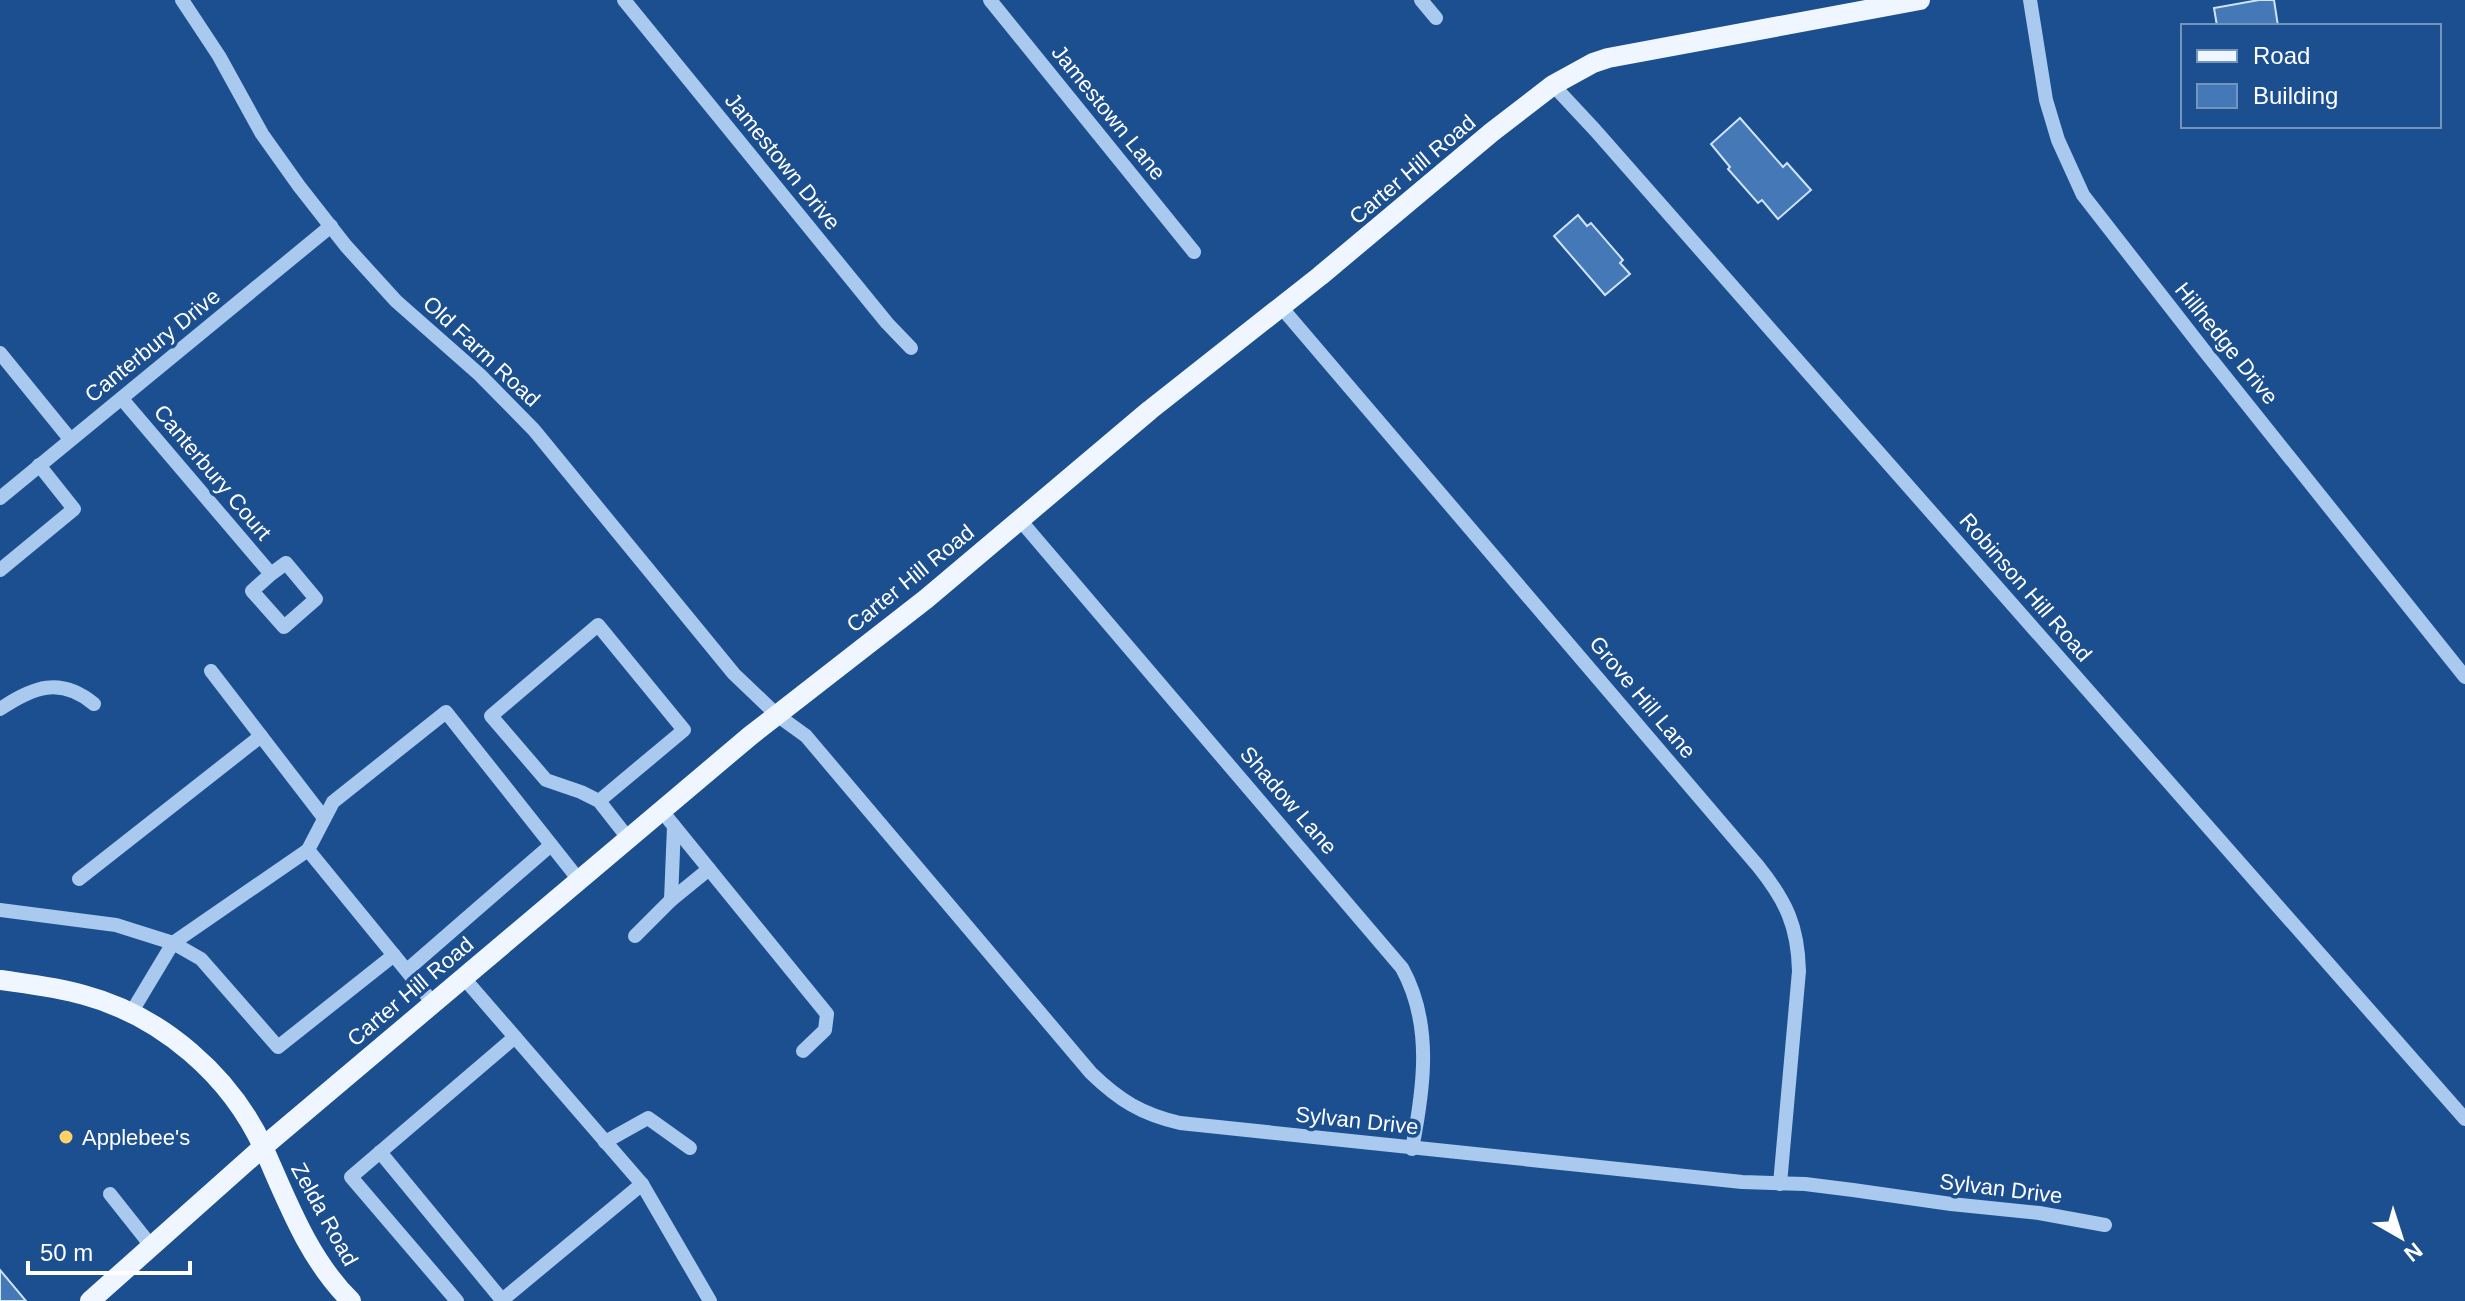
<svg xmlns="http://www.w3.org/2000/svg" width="2465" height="1301" viewBox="0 0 2465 1301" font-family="Arial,sans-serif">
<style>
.building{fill:#4478b7;stroke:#cfe3fa;stroke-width:2}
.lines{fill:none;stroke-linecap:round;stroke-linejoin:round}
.minor{stroke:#a9c9ee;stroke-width:14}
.major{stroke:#f0f6ff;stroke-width:20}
.poi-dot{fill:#ffd166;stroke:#1b4f8f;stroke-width:3}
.labels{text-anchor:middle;stroke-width:7;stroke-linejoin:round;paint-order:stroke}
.street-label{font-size:22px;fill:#fff;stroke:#1b4f8f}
.poi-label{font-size:22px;fill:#fff;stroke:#1b4f8f;text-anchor:start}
</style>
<rect width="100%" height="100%" fill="#1b4f8f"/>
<!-- building -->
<g class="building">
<polygon points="2259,0 2274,0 2278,26 2217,26 2214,8"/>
<polygon points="1740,118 1783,167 1787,163 1811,190 1778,219 1762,200 1758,203 1728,169 1730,167 1711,144"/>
<polygon points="1578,215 1587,226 1591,223 1623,260 1620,263 1630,274 1605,295 1554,236"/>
<polygon points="0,1270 26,1301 0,1301"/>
</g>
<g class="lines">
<!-- minor -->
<g class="minor">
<path d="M182,0L219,56L262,134L299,186L346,246L396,301L480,375L534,430L734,674L777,715L806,736L1091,1073C1119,1100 1141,1114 1180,1123L1742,1182L1805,1184L1853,1190L1951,1204L2039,1213L2105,1225"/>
<polyline points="624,0 887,323 911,348"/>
<polyline points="990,0 1194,252"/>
<polyline points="1421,0 1436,18"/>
<polyline points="2030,0 2046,100 2058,140 2083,195 2203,349 2465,677"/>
<polyline points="1553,85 1595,130 2465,1119"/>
<path d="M1281,307L1758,866C1786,901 1798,926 1799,971L1780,1184"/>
<polyline points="0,353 70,439"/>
<polyline points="122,399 271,574 286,563 316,599 284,627 252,591 271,574"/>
<polyline points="0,498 331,226"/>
<path d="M1020,520L1402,968C1433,1024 1424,1088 1412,1149"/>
<polyline points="0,570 74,509 39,465"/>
<polyline points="211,671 324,818"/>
<path d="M0,709C33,687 60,676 94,704"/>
<polyline points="599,801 684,730 598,625 491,716 546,780 581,792 599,801 628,838"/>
<polyline points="661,810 827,1014 825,1030 803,1051"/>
<polyline points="308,850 333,802 446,712 579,880"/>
<polyline points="79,879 261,736"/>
<polyline points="671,900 674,826"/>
<polyline points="0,910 116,925 173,943 201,959 278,1047 394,955"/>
<polyline points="635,936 671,900 709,869"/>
<polyline points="407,970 551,845"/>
<polyline points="463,977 642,1184 710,1301"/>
<polyline points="131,1013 173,943 308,850 433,1003"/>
<polyline points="605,1142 648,1118 690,1148"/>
<polyline points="380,1152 502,1300"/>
<polyline points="110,1194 152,1247"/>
<polyline points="457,1301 351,1177 515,1037"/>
<polyline points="501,1301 642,1184"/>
</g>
<!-- major -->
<g class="major">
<path d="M0,980C28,984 56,987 84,995C162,1016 231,1076 264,1149C287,1201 309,1260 351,1301"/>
<polyline points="90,1301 263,1147 750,736 926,599 1150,410 1320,276 1492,132 1553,85 1593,63 1608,58 1920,0"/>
</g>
</g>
<!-- markers -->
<circle class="poi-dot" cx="66" cy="1137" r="8"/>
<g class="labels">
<!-- street labels -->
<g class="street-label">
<text transform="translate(1109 112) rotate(51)" y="8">Jamestown Lane</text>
<text transform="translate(783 161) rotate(51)" y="8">Jamestown Drive</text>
<text transform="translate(1412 169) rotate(-40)" y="8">Carter Hill Road</text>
<text transform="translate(2227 343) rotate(51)" y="8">Hillhedge Drive</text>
<text transform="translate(152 345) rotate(-39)" y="8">Canterbury Drive</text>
<text transform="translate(482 351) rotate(43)" y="8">Old Farm Road</text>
<text transform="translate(213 472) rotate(50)" y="8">Canterbury Court</text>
<text transform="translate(910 578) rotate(-39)" y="8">Carter Hill Road</text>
<text transform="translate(2026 587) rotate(49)" y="8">Robinson Hill Road</text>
<text transform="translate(1643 697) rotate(50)" y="8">Grove Hill Lane</text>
<text transform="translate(1289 800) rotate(49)" y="8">Shadow Lane</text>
<text transform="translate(410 991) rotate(-40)" y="8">Carter Hill Road</text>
<text transform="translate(1357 1120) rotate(6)" y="8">Sylvan Drive</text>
<text transform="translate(2001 1188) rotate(7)" y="8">Sylvan Drive</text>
<text transform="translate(325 1214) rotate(61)" y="8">Zelda Road</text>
</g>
<!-- poi labels -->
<g class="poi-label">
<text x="82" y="1145">Applebee's</text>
</g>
</g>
<!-- legend -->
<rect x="2181" y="24" width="260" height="104" fill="#1b4f8f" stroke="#7695bc" stroke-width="2"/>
<rect x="2197" y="50" width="40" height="12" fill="#f0f6ff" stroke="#7695bc" stroke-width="2"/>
<text x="2253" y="64" font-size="24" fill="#ffffff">Road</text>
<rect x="2197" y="84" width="40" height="24" fill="#4478b7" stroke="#7695bc" stroke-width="2"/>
<text x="2253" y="104" font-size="24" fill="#ffffff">Building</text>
<!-- north arrow -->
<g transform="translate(2401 1237) rotate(141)" stroke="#1b4f8f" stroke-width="6" paint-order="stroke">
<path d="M0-6L14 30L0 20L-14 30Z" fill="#ffffff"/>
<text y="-12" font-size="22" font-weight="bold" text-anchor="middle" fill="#ffffff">N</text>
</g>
<!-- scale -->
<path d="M28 1261v12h162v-12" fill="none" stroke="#ffffff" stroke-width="4"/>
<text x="40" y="1261" font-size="24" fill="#ffffff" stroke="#1b4f8f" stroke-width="6" paint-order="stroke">50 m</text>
</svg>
